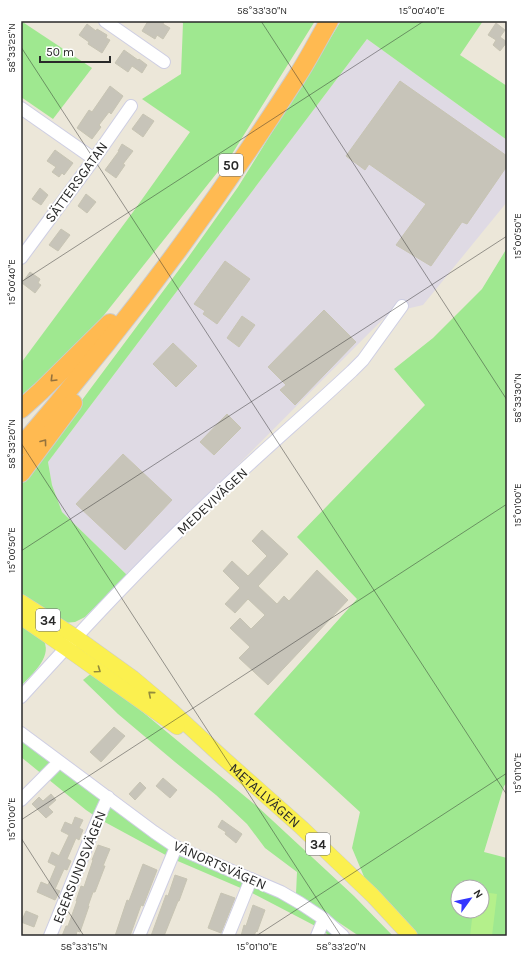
<svg xmlns="http://www.w3.org/2000/svg" width="528" height="957" viewBox="0 0 528 957" font-family="Karla,sans-serif">
<style>
.industrial{fill:#dfdae4}
.green{fill:#9fe890;fill-rule:evenodd}
.pitch{fill:#b4f08b}
.building{fill:#c7c4b9;stroke:#c7c4b3}
.lines{fill:none;stroke-linecap:round;stroke-linejoin:round}
.minor-casing{stroke:#cecee3;stroke-width:14}
.major-casing{stroke:#ccc;stroke-width:16}
.highway-casing{stroke:#ccc;stroke-width:20}
.minor{stroke:#fff;stroke-width:12}
.major{stroke:#fbf04f;stroke-width:15}
.highway{stroke:#ffba51;stroke-width:18}
.oneway{stroke:#94723d}
.oneway2{stroke:#928c3c}
.ticks{fill:none;stroke:#292929;stroke-width:1;stroke-opacity:0.45}
.labels{text-anchor:middle;stroke-width:4;stroke-linejoin:round;paint-order:stroke}
.shield{fill:#fff;stroke:#696969;stroke-width:1}
.shield-label{font-size:13px;font-weight:bold;fill:#292929}
.street-label{font-size:14px;fill:#292929;stroke:#fff}
.neatline{fill:none;stroke:#292929;stroke-width:1.5}
.ticks-label{font-size:10px;text-anchor:middle;fill:#292929}
</style>
<rect width="100%" height="100%" fill="#ece7d9"/>
<!-- industrial -->
<polygon class="industrial" points="367,39 507,140 507,202 423,305 389,313 207,496 127,575 62,512 52,485 48,462"/>
<!-- green -->
<g class="green">
<polygon points="21,21 92,68 53,119 21,97"/>
<polygon points="180,21 315,21 232,154 81,344 21,401 21,363 133,212 190,132 142,99 181,74 183,23"/>
<polygon points="341,21 483,21 460,55 507,86 507,140 367,39 48,462 52,485 62,512 127,575 85,617 75,622 64,623 21,597 21,482 187,259 238,187"/>
<path d="M507,248V782L504,786L484,852L507,858V936H418L365,879L352,848L360,812L288,746L254,714L357,599L297,537L425,405L394,369L433,338L482,289ZM458,887H482V911H458Z"/>
<path d="M21,622C27,626 38,632 42,638C55,655 32,674 21,686Z"/>
<polygon points="93,672 116,690 259,808 354,896 393,936 359,936 296,894 297,872 265,848 247,824 216,795 175,762 118,714 83,680"/>
<polygon points="21,738 179,845 257,878 348,936 329,936 323,930 250,892 173,859 101,820 86,810 21,757"/>
</g>
<!-- pitch -->
<polygon class="pitch" points="482,892 497,894 492,936 470,936 473,911 482,911"/>
<!-- building -->
<g class="building">
<polygon points="148,21 164,21 163,24 170,28 163,39 157,35 155,39 142,31"/>
<polygon points="496,23 505,30 500,37 507,42 500,51 493,45 496,40 488,35"/>
<polygon points="87,24 96,31 97,29 107,35 106,38 110,40 102,53 88,44 89,42 79,35"/>
<polygon points="124,50 138,60 139,59 147,65 142,73 132,66 128,72 115,63"/>
<polygon points="400,81 507,156 507,166 467,224 462,222 431,266 396,245 426,204 369,164 365,170 346,156"/>
<polygon points="110,86 123,96 111,114 109,112 99,125 101,127 92,139 77,128 89,110 92,112"/>
<polygon points="143,114 154,121 143,137 132,129"/>
<polygon points="122,144 133,151 123,164 125,165 116,178 105,170 119,151 118,151"/>
<polygon points="55,150 73,163 64,175 62,173 59,177 52,172 56,167 47,161"/>
<polygon points="40,188 48,195 41,205 32,199"/>
<polygon points="86,194 96,202 87,213 78,206"/>
<polygon points="61,229 70,235 58,251 49,245"/>
<polygon points="225,261 250,279 217,324 203,314 205,311 194,304"/>
<polygon points="30,272 40,279 38,283 41,285 35,293 22,283"/>
<polygon points="324,310 356,342 295,405 280,390 286,385 268,367"/>
<polygon points="242,316 255,325 239,347 227,338"/>
<polygon points="173,343 197,366 176,387 153,364"/>
<polygon points="227,414 241,428 214,455 200,442"/>
<polygon points="123,454 172,500 125,550 76,504"/>
<polygon points="262,530 288,554 258,586 277,604 284,596 289,601 317,570 348,600 268,685 239,658 250,647 230,628 240,618 251,629 265,615 248,599 235,613 225,604 240,588 223,571 232,561 248,576 267,556 252,541"/>
<polygon points="114,727 125,736 101,762 90,752"/>
<polygon points="163,778 177,790 170,798 156,786"/>
<polygon points="140,782 146,788 135,800 129,794"/>
<polygon points="51,794 56,800 48,807 53,812 46,818 32,804 39,797 43,801"/>
<polygon points="75,817 83,820 79,828 83,830 79,840 76,838 67,859 71,861 67,870 64,869 55,889 60,891 55,900 37,892 41,882 48,885 56,866 48,862 52,852 59,856 69,835 61,831 65,822 72,825"/>
<polygon points="222,820 242,834 236,843 225,834 226,832 218,827"/>
<polygon points="98,845 110,849 103,866 105,866 95,892 93,892 88,906 89,906 80,932 77,931 76,936 62,936 66,926 68,926 77,901 76,901 81,886 84,887 93,860 92,860"/>
<polygon points="143,864 157,870 143,906 141,905 130,936 115,936 127,900 129,901"/>
<polygon points="175,875 187,879 179,901 178,901 164,936 151,936 166,895 168,896"/>
<polygon points="221,893 235,898 221,933 208,928"/>
<polygon points="253,905 265,910 257,932 256,931 254,936 241,936 244,925 246,926"/>
<polygon points="26,911 38,916 34,927 21,922"/>
</g>
<g class="lines">
<defs>
<g id="minor">
<polyline points="105,21 164,62"/>
<polyline points="21,108 94,159"/>
<polyline points="21,258 94,159 131,106"/>
<path d="M21,697C83,629 146,561 213,498C258,455 306,414 352,371L363,360L402,306"/>
<polyline points="21,733 154,832 176,847 281,892 300,903 324,919 343,936"/>
<polyline points="21,800 59,762"/>
<polyline points="50,936 98,819 108,797"/>
<polyline points="139,936 176,847"/>
<polyline points="228,936 251,879"/>
<polyline points="317,936 324,919"/>
</g>
<g id="major">
<path id="s1" d="M21,602L76,637L133,678L171,710L222,757L302,828L373,896L410,936"/>
<polyline points="21,617 66,648 177,727"/>
</g>
<g id="highway">
<polyline points="21,409 41,391 110,323"/>
<path d="M21,446C51,413 78,378 106,344C174,259 237,170 296,78C308,60 318,40 329,21"/>
<polyline points="21,473 73,403"/>
</g>
</defs>
<!-- minor casing -->
<use href="#minor" class="minor-casing"/>
<!-- major casing -->
<use href="#major" class="major-casing"/>
<!-- highway casing -->
<use href="#highway" class="highway-casing"/>
<!-- minor -->
<use href="#minor" class="minor"/>
<!-- major -->
<use href="#major" class="major"/>
<!-- highway -->
<use href="#highway" class="highway"/>
</g>
<!-- one-way arrows -->
<defs><path id="oneway-chevron" d="M-2-3.5L2.5 0L-2 3.5" fill="none" stroke-width="1.6" stroke-linecap="round" stroke-linejoin="round"/></defs>
<g class="oneway">
<use href="#oneway-chevron" transform="translate(53 379) rotate(135)"/>
<use href="#oneway-chevron" transform="translate(44 442) rotate(-53)"/>
</g>
<g class="oneway2">
<use href="#oneway-chevron" transform="translate(98 670) rotate(35)"/>
<use href="#oneway-chevron" transform="translate(151 694) rotate(-140)"/>
</g>
<!-- ticks -->
<path class="ticks" d="M261,21L507,400M21,47L507,795M21,282L424,21M21,443L341,936M21,551L507,236M21,820L507,504M21,838L84,936M256,936L507,773"/>
<g class="labels">
<!-- shield labels -->
<g class="shield">
<rect x="219" y="154" width="24" height="22" rx="3"/>
<rect x="36" y="609" width="24" height="22" rx="3"/>
<rect x="306" y="833" width="24" height="22" rx="3"/>
</g>
<g class="shield-label">
<text x="231" y="170">50</text>
<text x="48" y="625">34</text>
<text x="318" y="849">34</text>
</g>
<!-- street labels -->
<g class="street-label">
<text transform="translate(76 182) rotate(-54)" y="5">SÄTTERSGATAN</text>
<text transform="translate(212 501) rotate(-43)" y="5">MEDEVIVÄGEN</text>
<text dy="5" stroke="none"><textPath href="#s1" startOffset="312">METALLVÄGEN</textPath></text>
<text transform="translate(220 865) rotate(24)" y="5">VÄNORTSVÄGEN</text>
<text transform="translate(79 867) rotate(-68)" y="5">EGERSUNDSVÄGEN</text>
</g>
</g>
<!-- border -->
<rect width="528" height="957" fill="none" stroke="#ffffff" stroke-width="44"/>
<!-- north arrow -->
<g transform="translate(470 899) rotate(57)"><circle r="19" fill="#ffffff" stroke="#a9a9a9"/>
<path d="M0-3L7 15L0 10L-7 15Z" fill="#3336ff"/>
<text y="-6" font-size="11" font-weight="bold" text-anchor="middle" fill="#292929">N</text>
</g>
<!-- scale -->
<path d="M40 56v6h70v-6" fill="none" stroke="#292929" stroke-width="2"/>
<text x="46" y="56" font-size="12" fill="#292929" stroke="#ffffff" stroke-width="3" paint-order="stroke">50 m</text>
<rect x="22" y="22" width="484" height="913" class="neatline"/>
<g class="ticks-label">
<text x="262" y="14">58°33'30"N</text>
<text x="422" y="14">15°00'40"E</text>
<text transform="translate(11 48) rotate(-90)" y="4">58°33'25"N</text>
<text transform="translate(517 236) rotate(-90)" y="4">15°00'50"E</text>
<text transform="translate(11 282) rotate(-90)" y="4">15°00'40"E</text>
<text transform="translate(517 398) rotate(-90)" y="4">58°33'30"N</text>
<text transform="translate(11 444) rotate(-90)" y="4">58°33'20"N</text>
<text transform="translate(517 505) rotate(-90)" y="4">15°01'00"E</text>
<text transform="translate(11 550) rotate(-90)" y="4">15°00'50"E</text>
<text transform="translate(517 773) rotate(-90)" y="4">15°01'10"E</text>
<text transform="translate(11 819) rotate(-90)" y="4">15°01'00"E</text>
<text x="84" y="950">58°33'15"N</text>
<text x="257" y="950">15°01'10"E</text>
<text x="341" y="950">58°33'20"N</text>
</g>
</svg>
